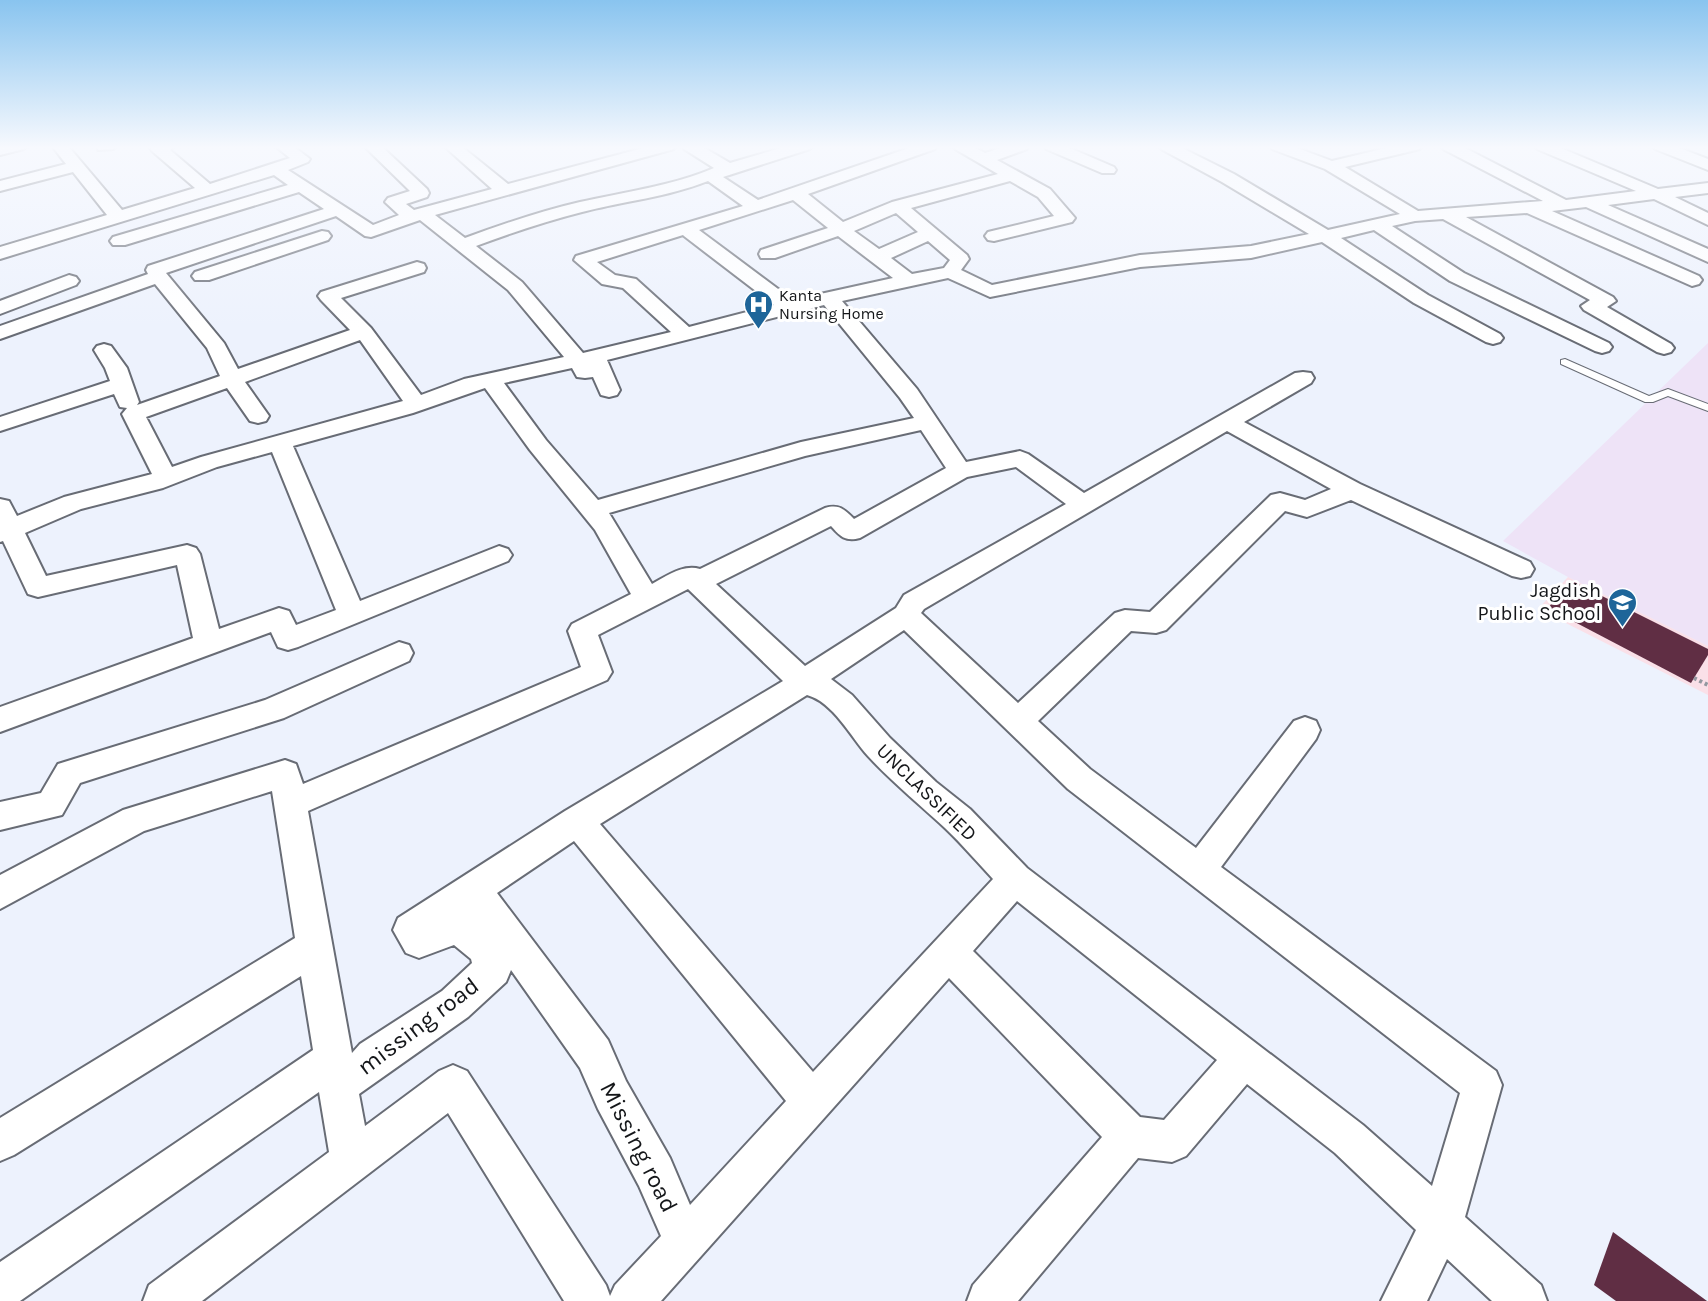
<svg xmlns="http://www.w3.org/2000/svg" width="1708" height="1301" viewBox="0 0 1708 1301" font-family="Karla,sans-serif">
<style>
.commercial{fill:#eee3f7}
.education{fill:#fae0e8}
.building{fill:#602e44}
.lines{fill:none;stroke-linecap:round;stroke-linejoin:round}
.service-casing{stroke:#686c75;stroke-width:2}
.minor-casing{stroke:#686c75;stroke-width:4}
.path{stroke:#9498a0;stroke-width:4;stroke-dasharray:3 3;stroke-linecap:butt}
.service{fill:#fff;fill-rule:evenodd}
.minor{fill:#fff;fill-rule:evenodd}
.labels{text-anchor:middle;stroke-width:6;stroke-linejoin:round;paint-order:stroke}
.far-poi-label{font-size:16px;fill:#141619;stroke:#fff;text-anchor:start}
.poi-label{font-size:20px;fill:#141619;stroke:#fff;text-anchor:end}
.street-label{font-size:20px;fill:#141619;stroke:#fff}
.near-street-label{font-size:24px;fill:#141619;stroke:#fff}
</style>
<rect width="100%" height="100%" fill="#edf2fd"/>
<!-- commercial -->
<polygon class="commercial" points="1708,343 1708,646 1568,577 1503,541"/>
<!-- education -->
<polygon class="education" points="1568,577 1708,646 1708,695 1538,609"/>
<!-- building -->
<g class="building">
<polygon points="1570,580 1708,649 1708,655 1691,683 1548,608"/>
<polygon points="1613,1232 1707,1301 1616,1301 1594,1285"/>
</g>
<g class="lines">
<defs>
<polygon id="service" points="1565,359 1649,396 1668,389 1708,404 1708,411 1668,396 1653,402 1645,402 1561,364 1561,360"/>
<g id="minor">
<polygon points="0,146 26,146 24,149 0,155"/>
<path d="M52,146H68L122,210L195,188L152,151L150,148L152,146H174L170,150L210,184L290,158L275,146H293L310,159L308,162L288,170L373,225L399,215L385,202L388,198L410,191L364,146H381L427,189L429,193L427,197L406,204L414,210L492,189L444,146H461L508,184L651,146H676L674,149L435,215L465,238C503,224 541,211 580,202C625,192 672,186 714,168L684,149L682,146H701L730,163L788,146H812L810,149L723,177L758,200L915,146H937L935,149L808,194L843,222L892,202L998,174L955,149L953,146H972L985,153L1007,146H1029L1027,149L997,160L1050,189L1075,218L1072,222L994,241L988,240L985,236L988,232L1054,216L1038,197L1010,181L911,208L967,255L969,259L961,270L992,285L1140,255L1251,246L1309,234L1222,182L1161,149L1159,146H1178L1234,174L1328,230L1400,214L1325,169L1272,149L1270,146H1292L1332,161L1395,146H1422L1420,149L1345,167L1418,211L1543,201L1443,149L1441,146H1461L1566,200L1636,191L1537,149L1535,146H1556L1658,189L1708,183V193L1675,197L1708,213V225L1654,199L1608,205L1708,249V262L1586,207L1552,211L1699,276L1702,280L1699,284L1692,286L1527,213L1466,217L1613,297L1616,301L1607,307L1671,344L1674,348L1671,352L1664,354L1657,352L1584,310L1581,306L1590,300L1443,219L1415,221L1392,226L1464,273L1609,343L1612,347L1609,351L1602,353L1595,351L1450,281L1374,230L1341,238L1428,295L1500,334L1503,338L1500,342L1493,344L1486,342L1414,303L1322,242L1251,258L1140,267L990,297L948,278L842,301L917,389L966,462L1020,451L1028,454L1084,493L1295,373L1303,372L1311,373L1314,378L1311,383L1244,422L1360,484L1530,562L1534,569L1530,576L1521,578L1512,576L1351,500L1307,517L1285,511L1166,630L1156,633L1131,631L1038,721L1090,769L1196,848L1294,721L1305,717L1316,721L1320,730L1316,739L1221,867L1496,1071L1502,1085L1465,1217L1541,1285L1547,1301H1492L1447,1259L1427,1301H1381L1416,1230L1335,1153L1247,1084L1186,1156L1172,1162L1138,1158L1018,1301H967L973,1285L1102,1137L949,978L661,1301H564L448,1113L202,1301H143L149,1285L329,1152L319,1092L20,1301H0V1262L313,1050L301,976L14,1155L0,1161V1118L295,938L272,791L144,831L0,909V875L123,810L285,760L296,764L303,784L581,667L568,631L572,624L631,594L595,530L530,450L485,388L413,413L293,446L360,601L499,546L508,549L512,555L508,561L298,647L288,650L278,647L271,632L0,732V707L193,638L177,565L38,597L28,594L3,541L0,542V499L9,501L17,516L64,497L152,474L122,414L127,408L120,407L114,394L0,431V417L110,381L105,368L94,350L97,346L104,344L111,346L127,368L139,402L137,405L220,376L207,348L155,284L0,339V326L148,274L146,270L148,266L324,209L299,192L125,245H113L110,241L113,237L288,185L274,175L0,259V247L107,215L73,172L0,191V181L66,164ZM708,181L743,206L576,256L574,260L602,284L623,288L671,332L583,353L522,282L476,246C511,233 546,221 582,212C624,201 668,197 708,181ZM793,200L828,228L761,250L759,254L761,258H775L838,236L893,278L793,300L699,230ZM896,213L918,232L879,249L854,231ZM336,216L365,236L371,237L420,220L508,290L564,357L464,379L421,395L371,328L341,298L424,272L426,268L424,264L417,262L321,292L318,296L321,300L350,330L238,369L224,343L166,273ZM683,235L684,236L774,305L689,327L636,279L615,275L597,262ZM928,241L950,260L944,268L912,274L891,258ZM824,305L900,398L914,418L801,442L598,500L546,440L504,383L572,368L577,377L585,378L593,377L601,395L609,397L617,395L620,390L607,360ZM360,340L403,401L201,457L172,467L146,417L227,388L250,421L258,423L266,421L269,416L245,382ZM921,430L946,468L854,519C844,509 839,504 825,508L700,569C683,564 667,576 652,584L609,513L805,456ZM1227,431L1331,489L1305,500L1280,493L1271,495L1150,612L1125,610L1115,613L1018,703L921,613L924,609ZM272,452L336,610L296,625L289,611L279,608L219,629L200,554L196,548L187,545L46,576L25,533L81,509L163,488L217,467ZM1016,467L1066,504L904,595L896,608L805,666L716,584L831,526C840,536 845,542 860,538L967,477ZM688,589L783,681L565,811L398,918L393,930L406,953L419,958L454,945L471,959L472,963L442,991L360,1044L352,1053L308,811L607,680L612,672L598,635ZM904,630L1068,789L1460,1093L1432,1186L1363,1125L1027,868L970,809L936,782L890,738L852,695L831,679ZM807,695C833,702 851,737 868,756C892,782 919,804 945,828C962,844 977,862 993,879L813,1072L600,824ZM574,841L786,1101L690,1205L670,1158L626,1081L608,1040L497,893ZM1017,901L1217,1060L1164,1120L1140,1117L973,951ZM511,970L580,1068L598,1109L639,1186L661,1236L615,1285L610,1296L606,1285L467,1071L453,1065L439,1071L365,1126L359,1094L468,1017L506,982Z"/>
<polygon points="97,146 116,146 114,149 98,150"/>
<polygon points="1044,146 1065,146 1114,167 1116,170 1114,173 1102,173 1046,149"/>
<polygon points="1653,146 1674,146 1708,159 1708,170 1655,149"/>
<polygon points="322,231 328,232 331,236 328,240 209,280 195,280 192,276 195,272"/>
<polygon points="69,275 76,277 79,281 76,285 0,314 0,301"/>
<polygon points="399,642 409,645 413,653 409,661 284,718 80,783 62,815 0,830 0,802 41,793 58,764 265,700"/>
</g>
</defs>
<!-- service casing -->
<use href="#service" class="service-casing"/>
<!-- minor casing -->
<use href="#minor" class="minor-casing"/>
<!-- path -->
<polyline class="path" points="1694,678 1708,685"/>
<!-- service -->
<use href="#service" class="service"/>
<!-- minor -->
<use href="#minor" class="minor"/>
</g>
<!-- sky -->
<linearGradient id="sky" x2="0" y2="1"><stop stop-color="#89c4ef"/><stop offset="0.45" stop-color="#f7f9fe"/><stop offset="1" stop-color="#f7f9fe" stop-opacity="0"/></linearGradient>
<rect width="1708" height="328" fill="url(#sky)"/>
<!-- icons -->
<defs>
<symbol id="hospital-pin" viewBox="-11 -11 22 30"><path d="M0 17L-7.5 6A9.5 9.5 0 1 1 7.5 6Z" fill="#1e6599" stroke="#fff"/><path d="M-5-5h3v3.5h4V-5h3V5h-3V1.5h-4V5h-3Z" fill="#fff"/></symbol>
<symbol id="school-pin" viewBox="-11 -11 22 30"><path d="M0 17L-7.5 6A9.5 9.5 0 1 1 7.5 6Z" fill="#1e6599" stroke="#fff"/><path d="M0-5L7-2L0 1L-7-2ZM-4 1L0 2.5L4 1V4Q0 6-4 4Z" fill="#fff"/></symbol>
</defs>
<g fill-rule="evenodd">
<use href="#hospital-pin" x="742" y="288" width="33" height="45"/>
<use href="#school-pin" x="1606" y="586" width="33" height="45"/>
</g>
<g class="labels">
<!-- far-poi labels -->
<g class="far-poi-label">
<text x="779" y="301">Kanta<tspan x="779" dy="18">Nursing Home</tspan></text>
</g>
<!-- poi labels -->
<g class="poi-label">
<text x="1601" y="597">Jagdish<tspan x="1601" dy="23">Public School</tspan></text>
</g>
<!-- street labels -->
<g class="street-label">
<text transform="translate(927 792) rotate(44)" y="7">UNCLASSIFIED</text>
</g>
<!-- near-street labels -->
<g class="near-street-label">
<text transform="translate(418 1026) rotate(-37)" y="8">missing road</text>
<text transform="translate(639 1147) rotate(63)" y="8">Missing road</text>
</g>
</g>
</svg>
